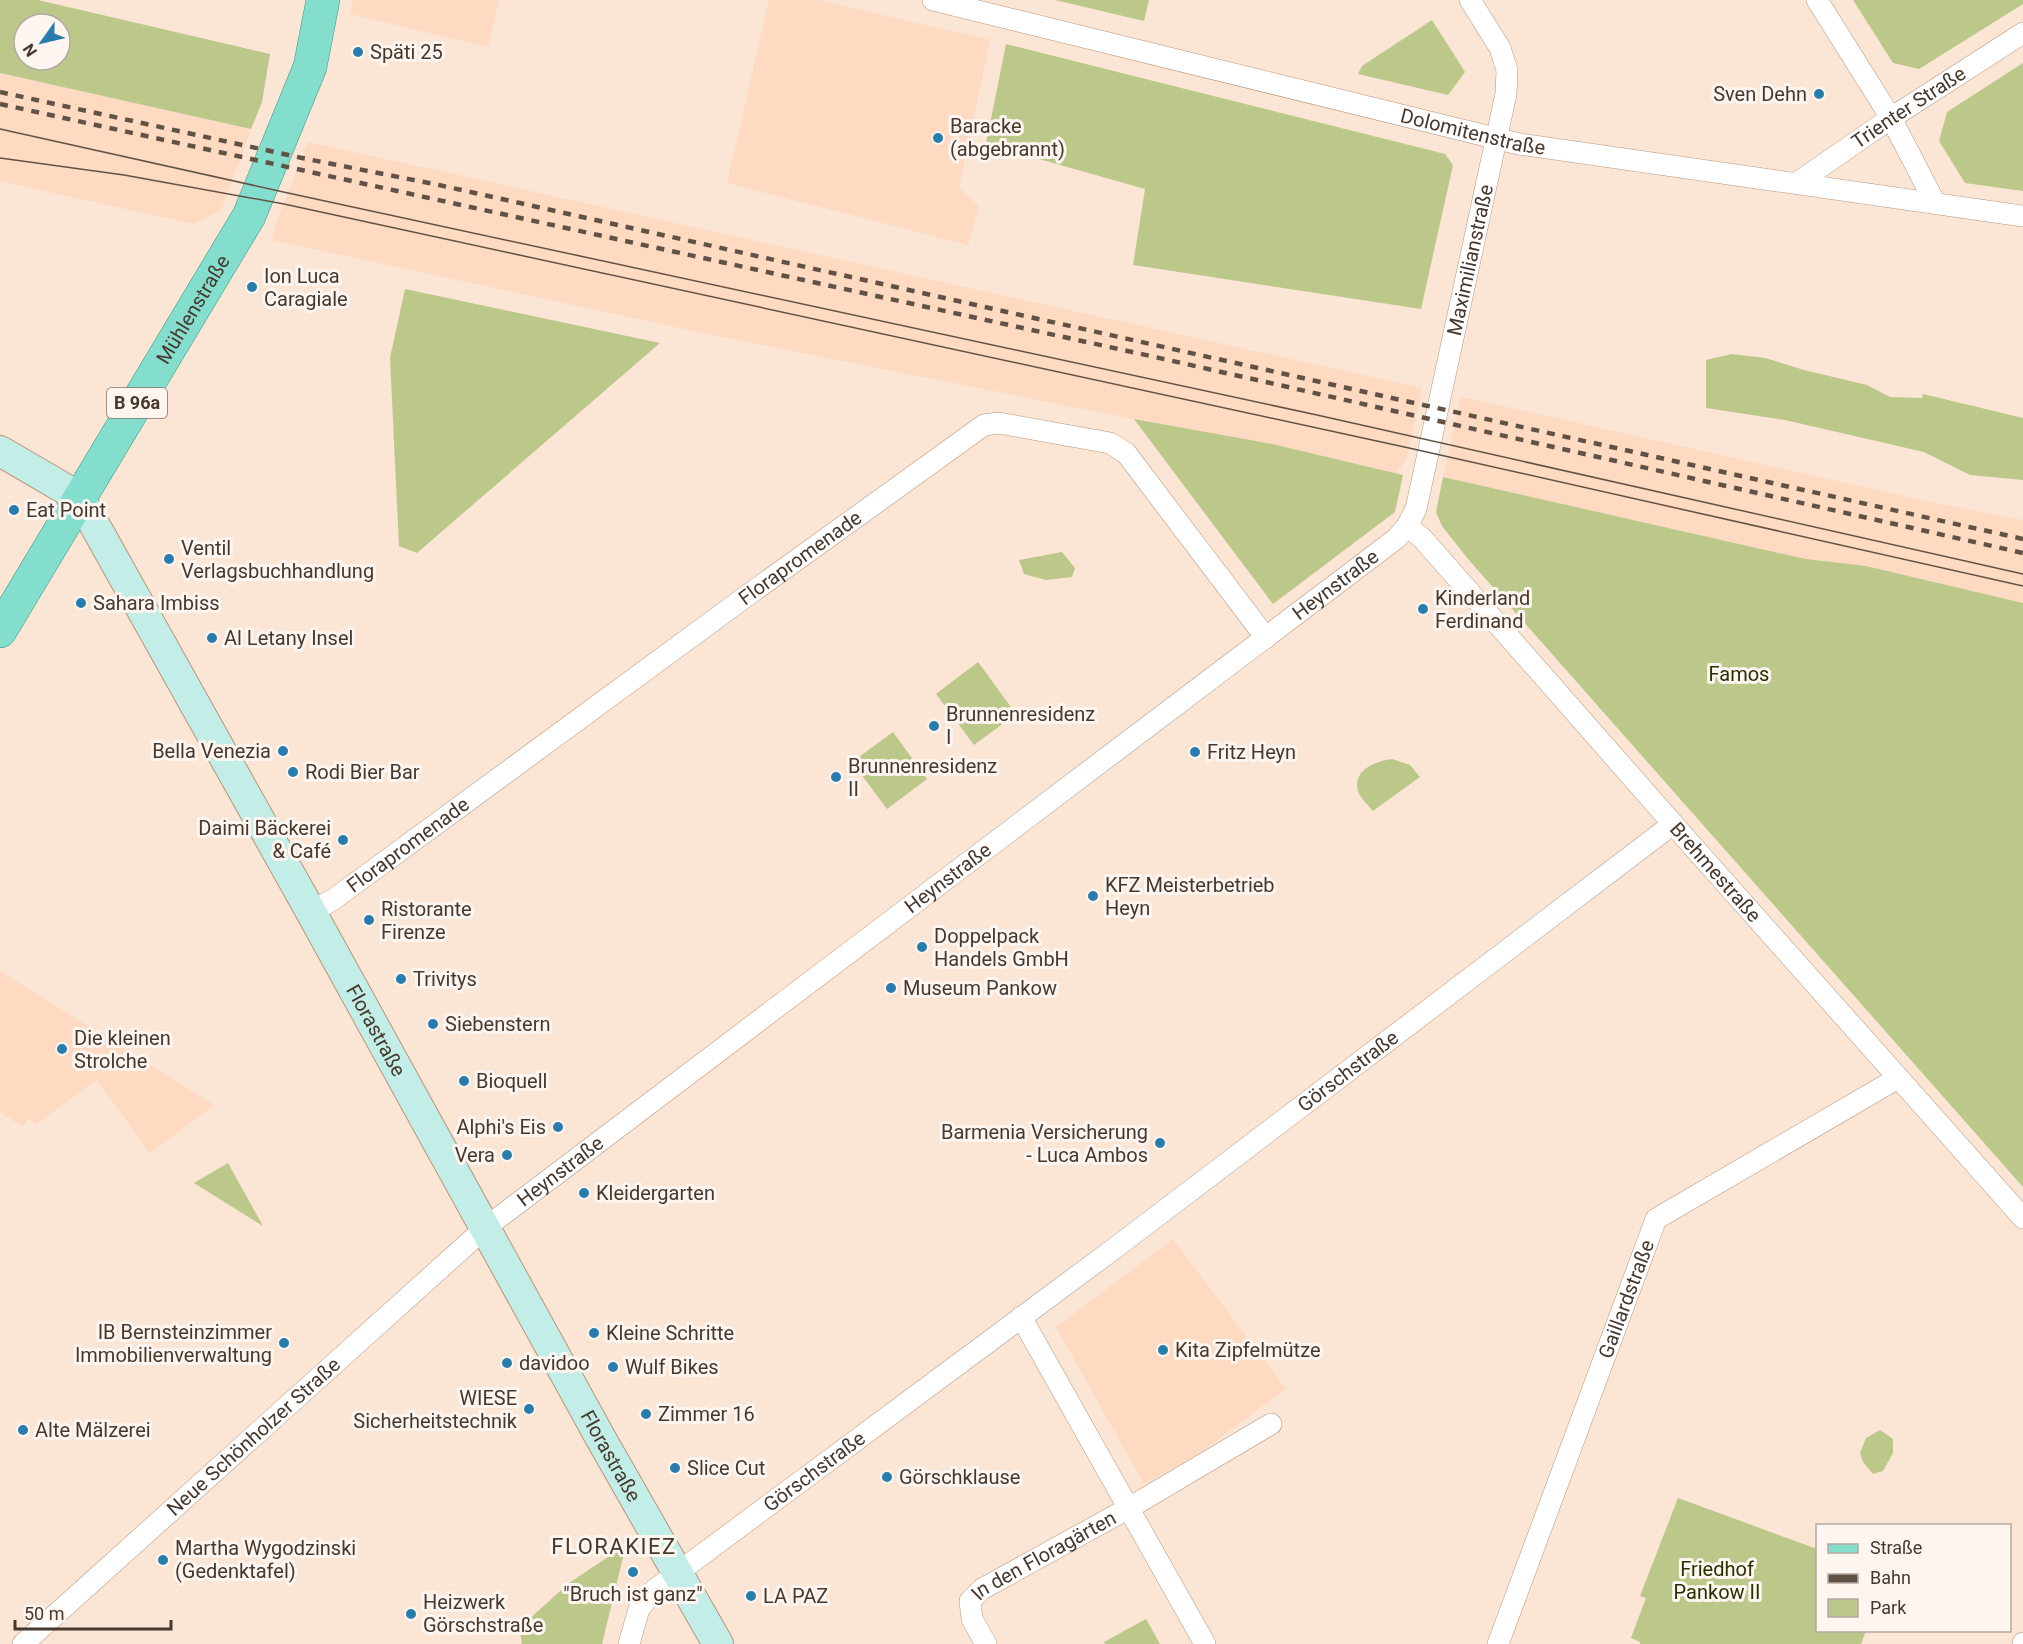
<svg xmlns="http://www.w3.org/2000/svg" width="2023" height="1644" viewBox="0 0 2023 1644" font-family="Roboto,sans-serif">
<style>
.built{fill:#fddac1}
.green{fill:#bbc88a;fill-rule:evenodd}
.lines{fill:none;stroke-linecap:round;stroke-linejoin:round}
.street-casing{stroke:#b8957c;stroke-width:22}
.secondary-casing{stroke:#b8957c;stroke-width:32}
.primary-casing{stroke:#399681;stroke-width:34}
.street{stroke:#fff;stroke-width:21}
.secondary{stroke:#c2eee7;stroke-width:30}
.primary{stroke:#84dece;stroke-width:33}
.tram{stroke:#625246;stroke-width:1.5}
.rail{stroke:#625246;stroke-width:4.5;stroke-dasharray:8 8;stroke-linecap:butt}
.poi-dot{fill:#297dad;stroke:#fdf5f0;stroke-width:2}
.labels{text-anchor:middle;stroke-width:6;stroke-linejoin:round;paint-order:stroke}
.shield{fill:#fdf5f0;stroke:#7e7168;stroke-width:1.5}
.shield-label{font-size:18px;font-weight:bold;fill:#47382d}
.poi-label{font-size:20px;fill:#47382d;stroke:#fdf5f0;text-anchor:start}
.street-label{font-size:20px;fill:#47382d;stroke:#fdf5f0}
.park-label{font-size:20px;fill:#293000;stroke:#fdf5f0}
.quarter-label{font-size:22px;letter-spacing:1.5px;fill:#47382d;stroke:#fdf5f0}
</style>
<rect width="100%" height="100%" fill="#fbe5d4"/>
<!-- built -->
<g class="built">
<polygon points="353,0 499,0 488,47 350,14"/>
<polygon points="769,0 818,0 990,40 959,188 979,207 968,245 727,183"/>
<polygon points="0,73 251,129 221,210 194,224 0,181"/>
<polygon points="308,142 1422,388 1407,457 1396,474 1271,444 1134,419 703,333 272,240 276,223"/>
<polygon points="1461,397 1931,502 2023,520 2023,603 1866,566 1807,559 1443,477"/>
<polygon points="0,971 75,1018 214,1105 150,1153 97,1080 36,1124 28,1119 23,1127 0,1112"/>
<polygon points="1173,1239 1286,1389 1196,1455 1144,1484 1056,1327"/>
</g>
<!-- green -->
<g class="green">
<path d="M0,0H38L270,54L262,102L251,129L0,73ZM24,24H60V60H24Z"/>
<polygon points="1055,0 1149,0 1144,21"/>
<polygon points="1853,0 2023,0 2023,4 1919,69 1893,63"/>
<polygon points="1432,20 1465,72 1448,95 1358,74 1362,66"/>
<polygon points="1006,44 1445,154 1453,165 1421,309 1133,265 1145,189 986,144"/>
<polygon points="2023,63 2023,191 1965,183 1939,141 1947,112"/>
<polygon points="405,289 660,343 417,553 399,546 390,358"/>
<polygon points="1732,354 1765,358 1804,370 1867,385 1890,397 1922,398 1923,394 2023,418 2023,480 1970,475 1924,452 1785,420 1706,408 1706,360"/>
<polygon points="1134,419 1272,444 1403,475 1395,512 1273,604"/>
<polygon points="1443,477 1806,559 1866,566 2023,603 2023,1187 1468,559 1442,526 1436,512"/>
<polygon points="1062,552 1075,568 1072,577 1046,580 1024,574 1019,560"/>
<polygon points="978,662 1016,714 974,745 936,694"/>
<polygon points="893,732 927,779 887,809 852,762"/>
<path d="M1392,759L1410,765L1420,777L1373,811C1369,806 1360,798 1358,791C1352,770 1376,761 1392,759Z"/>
<polygon points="228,1163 263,1226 194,1183"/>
<polygon points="1880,1430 1893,1439 1893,1453 1883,1471 1873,1474 1863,1462 1860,1453 1866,1438"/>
<polygon points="1678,1498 1817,1549 1818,1630 1866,1631 1861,1644 1640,1644 1640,1642 1631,1638 1646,1598 1640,1596"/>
<path d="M626,1545L602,1644H522C520,1635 520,1629 526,1622L569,1583Z"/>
<polygon points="1146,1619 1160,1644 1105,1644 1104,1642"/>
</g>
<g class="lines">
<defs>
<g id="street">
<path id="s1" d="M933,0L1519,144L2023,216"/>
<polyline points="1817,0 1891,118 1935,203"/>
<path id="s2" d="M1797,183L1891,118L2023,33"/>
<path id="s3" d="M1407,526L1422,538L1688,841L2023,1218"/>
<path id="s4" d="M311,912L334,899L748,595L984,425L999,423L1110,443L1126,453L1266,638"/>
<polyline points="1021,1317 1205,1644"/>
<path id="s5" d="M23,1644L485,1228L1397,538L1407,526L1416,509L1506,94L1507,70L1500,48L1470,0"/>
<path id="s6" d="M629,1644L639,1609L653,1591L1115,1248L1673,824"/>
<path id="s7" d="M986,1644L972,1619L970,1601L982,1589L1129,1508L1271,1424"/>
<path id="s8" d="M1498,1644L1656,1219L1898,1078"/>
<polyline points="2023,1644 2023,1643"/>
</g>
<g id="secondary">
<path id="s9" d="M0,451L79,497L311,912L600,1437L718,1644"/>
</g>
<g id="primary">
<path id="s10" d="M0,631L249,216L310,67L323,0"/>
</g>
</defs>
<!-- street casing -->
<use href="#street" class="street-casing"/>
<!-- secondary casing -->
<use href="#secondary" class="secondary-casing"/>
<!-- primary casing -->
<use href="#primary" class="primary-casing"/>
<!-- street -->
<use href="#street" class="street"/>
<!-- secondary -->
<use href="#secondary" class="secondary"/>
<!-- primary -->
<use href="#primary" class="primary"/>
<!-- tram -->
<g class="tram">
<polyline points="0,129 288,193 1317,415 2023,574"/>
<polyline points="0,158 124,175 284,204 1409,448 2023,586"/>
</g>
<!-- rail -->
<g class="rail">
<polyline points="0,92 302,158 439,185 2023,539"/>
<polyline points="0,104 1155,357 2023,553"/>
</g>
</g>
<!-- markers -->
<g class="poi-dot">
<circle cx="358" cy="52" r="6"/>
<circle cx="1819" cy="94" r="6"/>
<circle cx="938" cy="138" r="6"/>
<circle cx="252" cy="287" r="6"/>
<circle cx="14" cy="510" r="6"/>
<circle cx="169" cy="559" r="6"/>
<circle cx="81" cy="603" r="6"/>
<circle cx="1423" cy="609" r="6"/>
<circle cx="212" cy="638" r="6"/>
<circle cx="934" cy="726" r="6"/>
<circle cx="283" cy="751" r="6"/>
<circle cx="1195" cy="752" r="6"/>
<circle cx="293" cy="772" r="6"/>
<circle cx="836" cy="777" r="6"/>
<circle cx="343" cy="840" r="6"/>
<circle cx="1093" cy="896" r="6"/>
<circle cx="369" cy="920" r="6"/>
<circle cx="922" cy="947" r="6"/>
<circle cx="401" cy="979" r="6"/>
<circle cx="891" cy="988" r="6"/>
<circle cx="433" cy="1024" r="6"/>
<circle cx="62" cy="1049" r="6"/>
<circle cx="464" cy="1081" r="6"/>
<circle cx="558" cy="1127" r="6"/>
<circle cx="1160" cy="1143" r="6"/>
<circle cx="507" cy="1155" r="6"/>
<circle cx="584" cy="1193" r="6"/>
<circle cx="594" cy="1333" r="6"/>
<circle cx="284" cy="1343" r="6"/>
<circle cx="1163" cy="1350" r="6"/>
<circle cx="507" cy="1363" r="6"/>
<circle cx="613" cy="1367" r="6"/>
<circle cx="529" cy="1409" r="6"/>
<circle cx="646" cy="1414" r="6"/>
<circle cx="23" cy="1430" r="6"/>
<circle cx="675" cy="1468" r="6"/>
<circle cx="887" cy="1477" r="6"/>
<circle cx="163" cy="1560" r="6"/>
<circle cx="633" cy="1572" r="6"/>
<circle cx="751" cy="1596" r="6"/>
<circle cx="411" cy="1614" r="6"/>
</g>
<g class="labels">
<!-- shield labels -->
<rect class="shield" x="107" y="388" width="60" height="30" rx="4.5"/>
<g class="shield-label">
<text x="137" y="409">B 96a</text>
</g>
<!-- poi labels -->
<g class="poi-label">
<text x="370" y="59">Späti 25</text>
<text x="1807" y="101" text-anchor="end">Sven Dehn</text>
<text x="950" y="133">Baracke<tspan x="950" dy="23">(abgebrannt)</tspan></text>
<text x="264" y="283">Ion Luca<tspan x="264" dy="23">Caragiale</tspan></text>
<text x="26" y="517">Eat Point</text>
<text x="181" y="555">Ventil<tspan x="181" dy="23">Verlagsbuchhandlung</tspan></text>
<text x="1435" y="605">Kinderland<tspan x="1435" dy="23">Ferdinand</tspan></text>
<text x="93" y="610">Sahara Imbiss</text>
<text x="224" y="645">Al Letany Insel</text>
<text x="946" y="721">Brunnenresidenz<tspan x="946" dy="23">I</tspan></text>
<text x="271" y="758" text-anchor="end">Bella Venezia</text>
<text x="1207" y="759">Fritz Heyn</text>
<text x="848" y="773">Brunnenresidenz<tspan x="848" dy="23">II</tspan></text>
<text x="305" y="779">Rodi Bier Bar</text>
<text x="331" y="835" text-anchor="end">Daimi Bäckerei<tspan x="331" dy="23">&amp; Café</tspan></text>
<text x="1105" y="892">KFZ Meisterbetrieb<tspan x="1105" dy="23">Heyn</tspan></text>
<text x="381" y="916">Ristorante<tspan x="381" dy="23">Firenze</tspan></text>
<text x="934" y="943">Doppelpack<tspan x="934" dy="23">Handels GmbH</tspan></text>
<text x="413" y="986">Trivitys</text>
<text x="903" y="995">Museum Pankow</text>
<text x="445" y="1031">Siebenstern</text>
<text x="74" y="1045">Die kleinen<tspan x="74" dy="23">Strolche</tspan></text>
<text x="476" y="1088">Bioquell</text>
<text x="546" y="1134" text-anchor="end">Alphi's Eis</text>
<text x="1148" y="1139" text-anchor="end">Barmenia Versicherung<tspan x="1148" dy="23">- Luca Ambos</tspan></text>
<text x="495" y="1162" text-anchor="end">Vera</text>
<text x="596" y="1200">Kleidergarten</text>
<text x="272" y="1339" text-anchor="end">IB Bernsteinzimmer<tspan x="272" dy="23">Immobilienverwaltung</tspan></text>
<text x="606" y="1340">Kleine Schritte</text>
<text x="1175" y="1357">Kita Zipfelmütze</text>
<text x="519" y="1370">davidoo</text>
<text x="625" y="1374">Wulf Bikes</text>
<text x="517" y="1405" text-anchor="end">WIESE<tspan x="517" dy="23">Sicherheitstechnik</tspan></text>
<text x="658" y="1421">Zimmer 16</text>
<text x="35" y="1437">Alte Mälzerei</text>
<text x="687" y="1475">Slice Cut</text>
<text x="899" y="1484">Görschklause</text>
<text x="175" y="1555">Martha Wygodzinski<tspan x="175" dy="23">(Gedenktafel)</tspan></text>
<text x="633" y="1601" text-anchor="middle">"Bruch ist ganz"</text>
<text x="763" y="1603">LA PAZ</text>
<text x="423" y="1609">Heizwerk<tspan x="423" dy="23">Görschstraße</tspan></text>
</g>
<!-- street labels -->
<g class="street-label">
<text dy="7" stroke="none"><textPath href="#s2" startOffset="135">Trienter Straße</textPath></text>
<text dy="7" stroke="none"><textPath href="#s1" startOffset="556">Dolomitenstraße</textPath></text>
<text dy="7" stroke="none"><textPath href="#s5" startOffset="2055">Maximilianstraße</textPath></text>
<text dy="7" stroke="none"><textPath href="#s10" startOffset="375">Mühlenstraße</textPath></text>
<text dy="7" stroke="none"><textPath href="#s4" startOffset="604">Florapromenade</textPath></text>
<text dy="7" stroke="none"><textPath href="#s5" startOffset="1688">Heynstraße</textPath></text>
<text dy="7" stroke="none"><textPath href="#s4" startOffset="118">Florapromenade</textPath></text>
<text dy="7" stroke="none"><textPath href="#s3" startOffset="464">Brehmestraße</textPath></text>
<text dy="7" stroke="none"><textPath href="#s5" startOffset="1202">Heynstraße</textPath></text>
<text dy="7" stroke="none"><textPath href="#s9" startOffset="702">Florastraße</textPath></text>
<text dy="7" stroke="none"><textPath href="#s6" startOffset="927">Görschstraße</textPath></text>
<text dy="7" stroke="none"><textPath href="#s5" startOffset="716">Heynstraße</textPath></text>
<text dy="7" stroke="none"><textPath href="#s8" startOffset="368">Gaillardstraße</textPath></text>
<text dy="7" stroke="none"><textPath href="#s5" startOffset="310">Neue Schönholzer Straße</textPath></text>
<text dy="7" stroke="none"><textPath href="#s9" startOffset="1188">Florastraße</textPath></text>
<text dy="7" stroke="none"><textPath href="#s6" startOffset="260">Görschstraße</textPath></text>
<text dy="7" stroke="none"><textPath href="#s7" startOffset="134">In den Floragärten</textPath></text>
</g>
<!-- park labels -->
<g class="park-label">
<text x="1739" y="681">Famos</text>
<text x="1717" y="1576">Friedhof<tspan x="1717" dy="23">Pankow II</tspan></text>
</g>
<!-- quarter labels -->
<g class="quarter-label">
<text x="614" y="1554">FLORAKIEZ</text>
</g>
</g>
<!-- legend -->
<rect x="1816" y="1524" width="195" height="108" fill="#fdf5f0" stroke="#b4a9a2" stroke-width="1.5"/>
<rect x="1828" y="1544" width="30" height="9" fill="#84dece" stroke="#b4a9a2" stroke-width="1.5"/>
<text x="1870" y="1554" font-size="18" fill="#47382d">Straße</text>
<rect x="1828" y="1574" width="30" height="9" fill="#625246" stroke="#b4a9a2" stroke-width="1.5"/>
<text x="1870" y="1584" font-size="18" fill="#47382d">Bahn</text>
<rect x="1828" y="1599" width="30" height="18" fill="#bbc88a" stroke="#b4a9a2" stroke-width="1.5"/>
<text x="1870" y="1614" font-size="18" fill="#47382d">Park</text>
<!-- north arrow -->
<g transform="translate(42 42) rotate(236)"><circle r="28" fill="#fdf5f0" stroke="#b4a9a2" stroke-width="1.5"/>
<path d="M0-4.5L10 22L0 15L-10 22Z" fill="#297dad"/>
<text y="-9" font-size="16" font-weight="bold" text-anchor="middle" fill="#47382d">N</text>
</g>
<!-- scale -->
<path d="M15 1620v9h156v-9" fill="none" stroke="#47382d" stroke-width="3"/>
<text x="24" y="1620" font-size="18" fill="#47382d" stroke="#fdf5f0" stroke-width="4.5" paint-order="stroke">50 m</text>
</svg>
